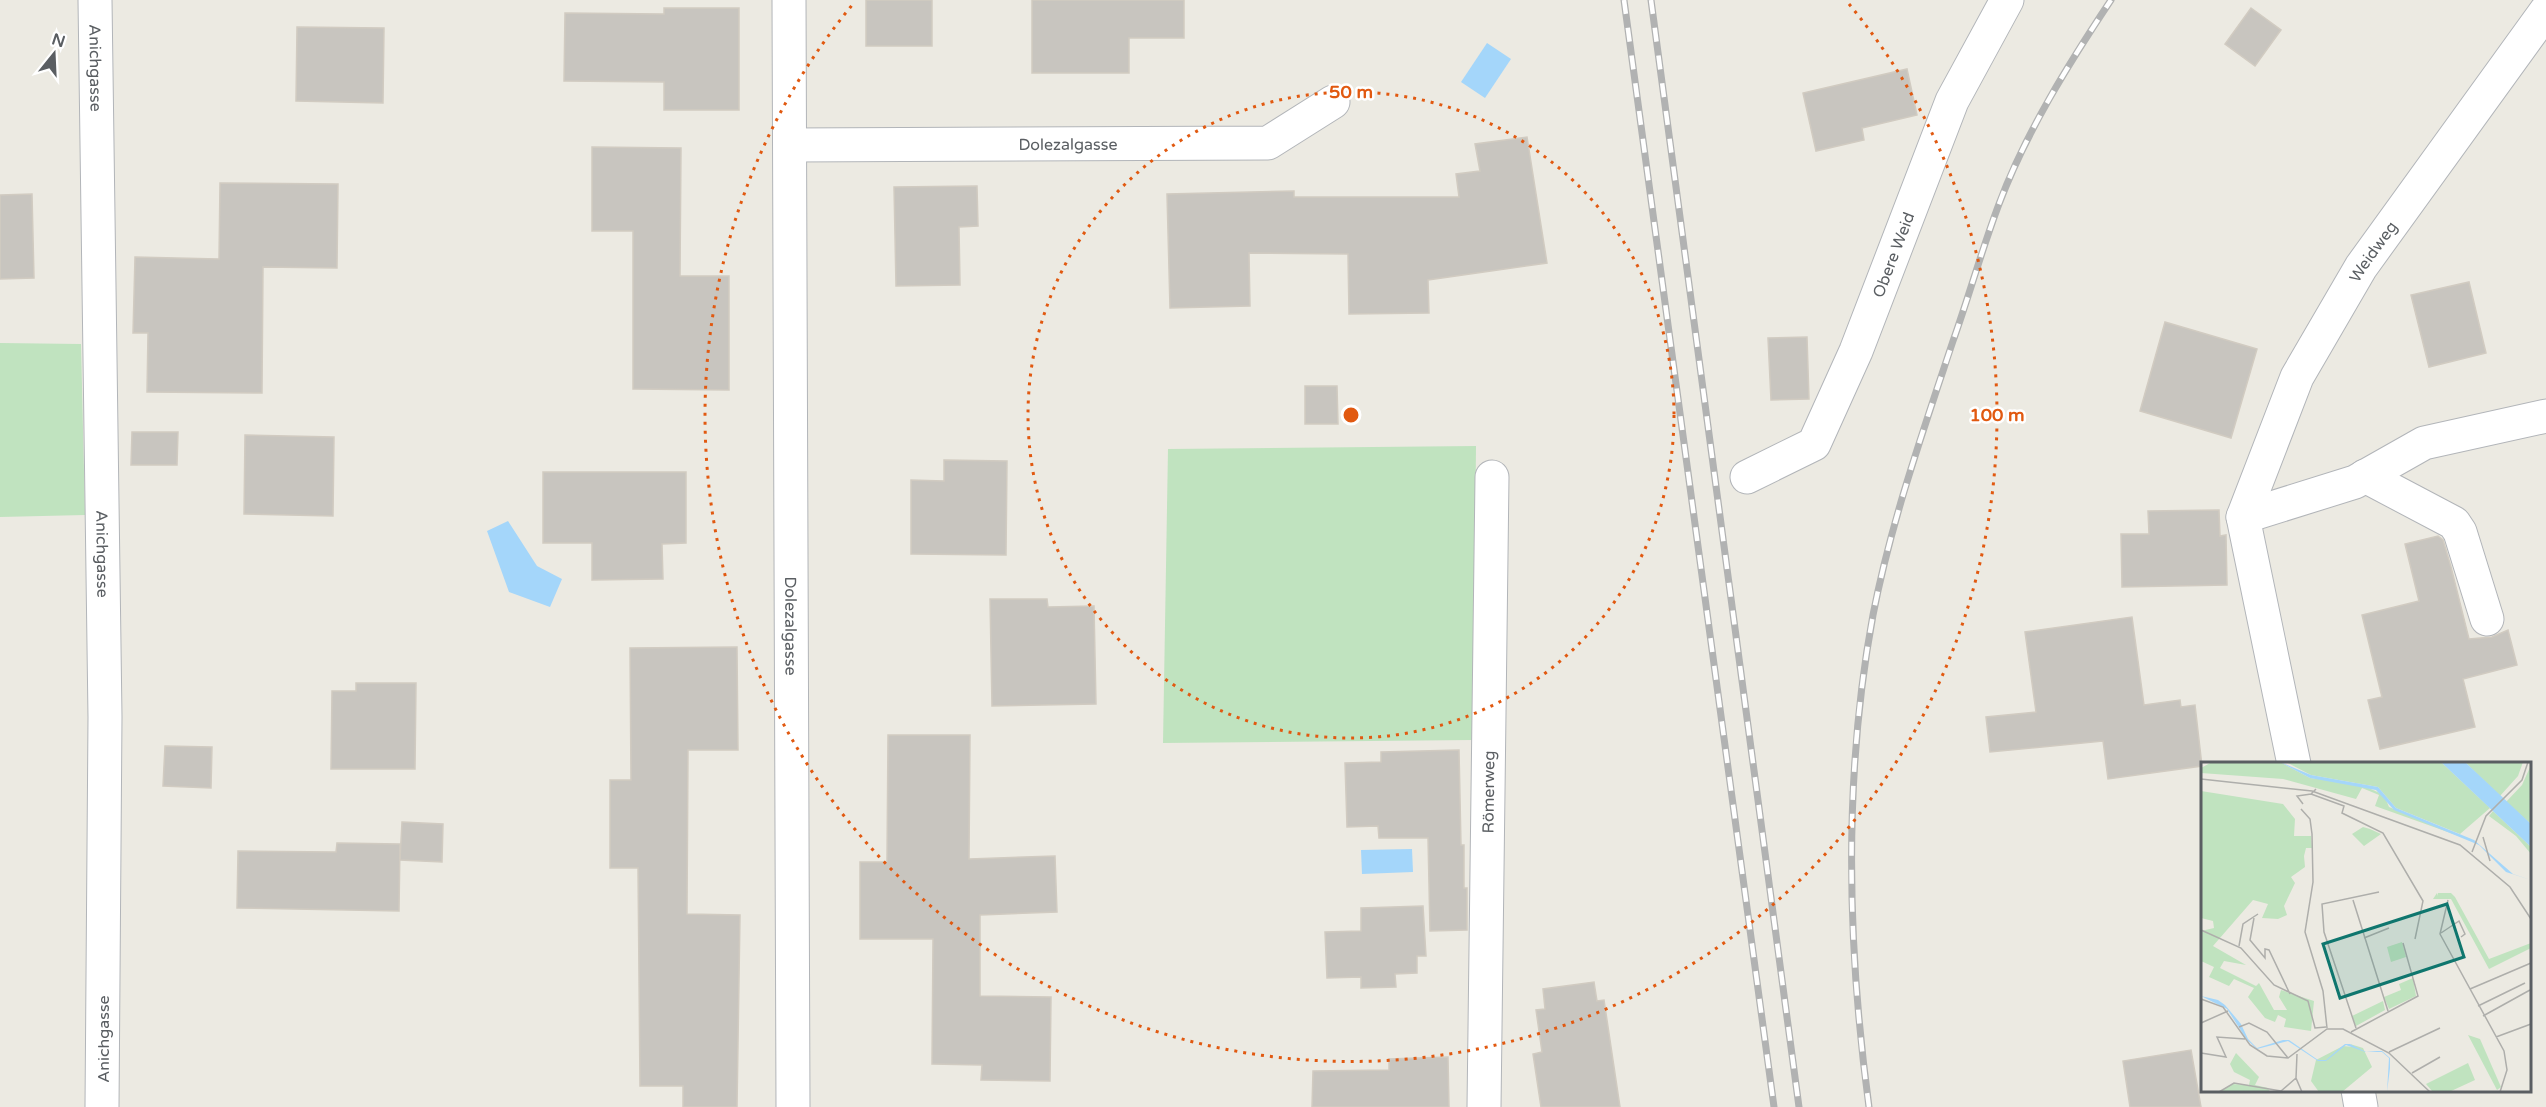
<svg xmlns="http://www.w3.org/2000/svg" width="2546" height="1107" viewBox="0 0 2546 1107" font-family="'Varela Round',sans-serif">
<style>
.green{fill:#c0e3bf}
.water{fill:#a4d6fa}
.building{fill:#c8c5bf;stroke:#d1cbc1;stroke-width:1.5}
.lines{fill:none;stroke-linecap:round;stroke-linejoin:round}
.minor-casing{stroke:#b2b5b9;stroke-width:35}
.minor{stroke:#fff;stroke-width:33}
.rail-casing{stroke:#b1b2b2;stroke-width:7}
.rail{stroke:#fff;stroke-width:4.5;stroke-dasharray:14;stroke-linecap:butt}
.ring{fill:none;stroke:#e15910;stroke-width:3;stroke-dasharray:3 6}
.labels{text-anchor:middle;stroke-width:5;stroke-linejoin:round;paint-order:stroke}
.street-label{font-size:16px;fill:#5a5e62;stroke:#fff}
.inset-road{fill:none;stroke:#aeaeab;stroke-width:1.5}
.view{fill:#0f766e;fill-opacity:0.15;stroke:#0f766e;stroke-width:3}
.inset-edge{fill:none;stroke:#5a5e62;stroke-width:3}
.centre{fill:#e15910;stroke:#fff;stroke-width:3}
.ring-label{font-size:18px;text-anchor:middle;font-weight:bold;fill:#e15910;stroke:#fff;stroke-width:5;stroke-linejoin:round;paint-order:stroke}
</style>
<rect width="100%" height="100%" fill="#eceae2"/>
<!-- green -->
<g class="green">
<polygon points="0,343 81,344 85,515 0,517"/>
<polygon points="1476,446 1473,740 1163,743 1168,449"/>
</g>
<!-- water -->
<g class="water">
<polygon points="1487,43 1511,59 1485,98 1461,82"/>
<polygon points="508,521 537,566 562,579 550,607 509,592 487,531"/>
<polygon points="1412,849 1413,872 1362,874 1361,850"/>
</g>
<!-- building -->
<g class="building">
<rect x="866" y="0" width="66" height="46"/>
<polygon points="1032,0 1184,0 1184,38 1129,38 1129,73 1032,73"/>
<polygon points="664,8 739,8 739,110 664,110 664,82 564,81 565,13 664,14"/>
<polygon points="2251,8 2281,30 2255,66 2225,44"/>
<polygon points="297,27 384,28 383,103 296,101"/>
<polygon points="1907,69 1917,115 1862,128 1864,140 1816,151 1803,93"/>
<polygon points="1527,137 1547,263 1428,280 1429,313 1349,314 1348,254 1249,253 1250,306 1170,308 1167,194 1294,191 1294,197 1459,197 1456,174 1480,171 1475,144"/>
<polygon points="592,147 681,148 680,276 729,276 729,390 633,389 633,231 592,231"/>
<polygon points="220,183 338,184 337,268 263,267 262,393 147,392 148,333 133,333 135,257 219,259"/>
<polygon points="977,186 978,226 959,227 960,285 896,286 894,187"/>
<polygon points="32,194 34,278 0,279 0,195"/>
<polygon points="2469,282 2486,353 2429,367 2411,295"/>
<polygon points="2165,322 2257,349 2231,438 2140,411"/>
<polygon points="1807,337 1809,399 1771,400 1768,338"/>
<polygon points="1305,386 1337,386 1338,424 1305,424"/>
<polygon points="132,432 178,432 177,465 131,465"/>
<polygon points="245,435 334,437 333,516 244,514"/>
<polygon points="944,460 1007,461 1006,555 911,554 911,480 944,481"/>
<polygon points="543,472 686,472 686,543 662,544 663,579 592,580 592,543 543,543"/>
<polygon points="2219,510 2220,536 2226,535 2227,585 2122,587 2121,534 2149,534 2148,511"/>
<polygon points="2438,536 2443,540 2451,567 2469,639 2492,637 2508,630 2517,665 2463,679 2475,727 2380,749 2368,700 2382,697 2362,615 2419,601 2405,544"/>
<polygon points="990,599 1047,599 1048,607 1094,606 1096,704 992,706"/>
<polygon points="2132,617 2144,705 2180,700 2181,707 2195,705 2202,766 2108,779 2103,741 1990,752 1986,717 2036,712 2025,632"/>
<polygon points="737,647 738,750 688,750 687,914 740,915 737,1107 683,1107 683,1086 640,1086 638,868 610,868 610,780 631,780 630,648"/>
<polygon points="356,683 416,683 415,769 331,769 332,691 356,691"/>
<polygon points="888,735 970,735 969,859 1055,856 1057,912 980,915 980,996 1051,997 1050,1081 981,1080 982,1065 932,1064 933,939 860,939 860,862 887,862"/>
<polygon points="165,746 212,747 211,788 163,786"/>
<polygon points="1459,750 1461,845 1464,845 1464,888 1467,888 1467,930 1430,931 1428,838 1379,838 1378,826 1347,827 1345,763 1381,762 1381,752"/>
<polygon points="402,822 443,824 442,862 400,860"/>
<polygon points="337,843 400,844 399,911 237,908 238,851 336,852"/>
<polygon points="1423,906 1426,956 1417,956 1417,973 1395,974 1396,987 1361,988 1361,977 1327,978 1325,932 1361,931 1361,908"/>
<polygon points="1594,982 1597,1001 1604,1000 1620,1107 1541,1107 1533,1054 1542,1052 1536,1010 1545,1009 1543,989"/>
<polygon points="2191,1050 2201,1107 2130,1107 2123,1061"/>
<polygon points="1448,1057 1449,1107 1312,1107 1313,1071 1389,1070 1389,1059"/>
</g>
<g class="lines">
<defs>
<g id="minor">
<path id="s1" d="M95,0L105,717L102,1107"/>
<path id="s2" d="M789,0L793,1107"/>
<path id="s3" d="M790,145L1268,143L1333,102"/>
<polyline points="2365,476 2454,523 2460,532 2487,619"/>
<path id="s4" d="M1747,477L1814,444L1856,351L1952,101L2007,0"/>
<polyline points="2243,517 2355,482 2424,443 2546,416"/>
<path id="s5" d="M2294,764L2243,517L2297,377L2361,267L2546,11"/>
<polyline points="2358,1090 2361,1107"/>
<path id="s6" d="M1484,1107L1492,477"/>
</g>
</defs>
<!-- minor casing -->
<use href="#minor" class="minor-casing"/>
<!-- minor -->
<use href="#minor" class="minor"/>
<defs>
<g id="rail">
<polyline points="1624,0 1774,1107"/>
<polyline points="1651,0 1799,1107"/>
<path d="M1869,1107C1847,944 1843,777 1873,615C1891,522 1923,431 1953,341C1969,296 1982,249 1999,204C2026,132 2069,63 2111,0"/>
</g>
</defs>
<!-- rail casing -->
<use href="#rail" class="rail-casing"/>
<!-- rail -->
<use href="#rail" class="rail"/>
</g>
<!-- distance rings -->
<g class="ring">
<circle cx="1351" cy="415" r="323"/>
<path d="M1849 4A646 646 0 1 1 853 4"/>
</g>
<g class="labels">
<!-- street labels -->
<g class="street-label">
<text dy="6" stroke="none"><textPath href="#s1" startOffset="68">Anichgasse</textPath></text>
<text dy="6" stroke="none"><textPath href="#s3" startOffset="278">Dolezalgasse</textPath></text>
<text dy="6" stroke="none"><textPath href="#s5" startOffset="549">Weidweg</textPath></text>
<text dy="6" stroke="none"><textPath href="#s4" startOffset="280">Obere Weid</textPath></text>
<text dy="6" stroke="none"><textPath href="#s1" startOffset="554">Anichgasse</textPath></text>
<text dy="6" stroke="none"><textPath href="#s2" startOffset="626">Dolezalgasse</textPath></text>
<text dy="6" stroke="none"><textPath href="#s6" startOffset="315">Römerweg</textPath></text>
<text transform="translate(103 1039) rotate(-90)" y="6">Anichgasse</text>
</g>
</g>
<!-- overview -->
<g transform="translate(2201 762)">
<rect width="330" height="330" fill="#eceae2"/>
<path d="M11,0H79L109,16L159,22L183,33L188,45L258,74L174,44L178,33L161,26L155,37L82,17L0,11V6ZM85,0H240L289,46L259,72L195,46L177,25L110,13ZM264,0H322L317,14L299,34ZM330,3V62L305,40L321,23ZM0,29L82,42L94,57L93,74H110L111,86H105L103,94L104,105L90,115L94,121L83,144L86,153L77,157L61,156L67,142L52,138L12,184L45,203L23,199L19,206L55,224L58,221L73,248H86L78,235L80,228L113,239L110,269L83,265L85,257L77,253L74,260L64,256L47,235L53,226L33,217L28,224L8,215L13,205L0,199V169L13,166L12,159L0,156ZM292,49L330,85V92L315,74L288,54ZM162,65L169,67L180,72L163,84L151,72ZM236,131L237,134V131H250L254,135L288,197L330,181V186L288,207L250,137H232ZM201,180L205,195L190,200L186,185ZM212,216L215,234L188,247L183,235L200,228L198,222ZM182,239L184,248L155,264L151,254ZM267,273L279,277L300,325L296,328ZM149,282L162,286L171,305L141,330H118L110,319L115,298L142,284L152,285ZM35,291L58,315L54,323L67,326L69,330H19L31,322L48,323L49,318L33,310L29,302ZM267,301L274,318L248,330L231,329L225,322Z" fill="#c0e3bf"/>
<path d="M79,0L110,13L177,25L195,46L273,78L312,112L330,118L305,110L278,83L193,48L175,28L109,16ZM240,0H264L330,62V85ZM0,234L17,238L24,243L40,262L47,277L56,286L82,278H88L117,298H125L140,285L144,282H149L165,290L176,289H181L189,296V306L186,330L188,296L181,290H164L145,283L125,299H117L87,279L56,287L46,278L26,247Z" fill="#a4d6fa"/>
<path class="inset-road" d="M0,17L111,29L259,83L309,125L330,157M110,32L143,44L141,51L182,71L222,139L214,177M102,42L96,34L110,32L115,27M100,47L109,57L111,72L112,120L104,170L122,229L126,266M282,75L289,99M271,90L285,54L321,18L327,0M152,138L187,249M247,138L239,172L303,289L306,308L299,330M53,156L49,178L64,196V187L68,188L89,232M0,168L40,186L73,223L107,239L114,266L125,265M240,171L258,159L264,172L260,175M163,176L188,166M38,184L42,162L57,152M269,227L330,201M0,237L22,245L49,283L66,294L87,296L126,267H142L188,291L229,330M277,244L324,221M282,254L329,228M0,261L27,249M38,265L48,261L66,270L87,296M155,266L123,170L121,142L178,130M150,270L217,234L202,181M295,275L330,262M188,290L239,266M0,291L25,295L16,275L44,277M96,292L95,316L101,330M211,311L239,295M18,330L33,321L80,329L95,316"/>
<path class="view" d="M246,142L263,195L139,236L122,182Z"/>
<rect width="330" height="330" class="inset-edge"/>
</g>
<circle cx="1351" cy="415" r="9" class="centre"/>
<g class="ring-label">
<text x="1351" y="98">50 m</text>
<text x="1997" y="421">100 m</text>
</g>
<!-- north arrow -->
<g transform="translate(54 54) rotate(18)" stroke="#ffffff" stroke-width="4.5" paint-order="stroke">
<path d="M0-4.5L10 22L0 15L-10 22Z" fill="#5a5e62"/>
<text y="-9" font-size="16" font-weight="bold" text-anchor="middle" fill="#5a5e62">N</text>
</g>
</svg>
